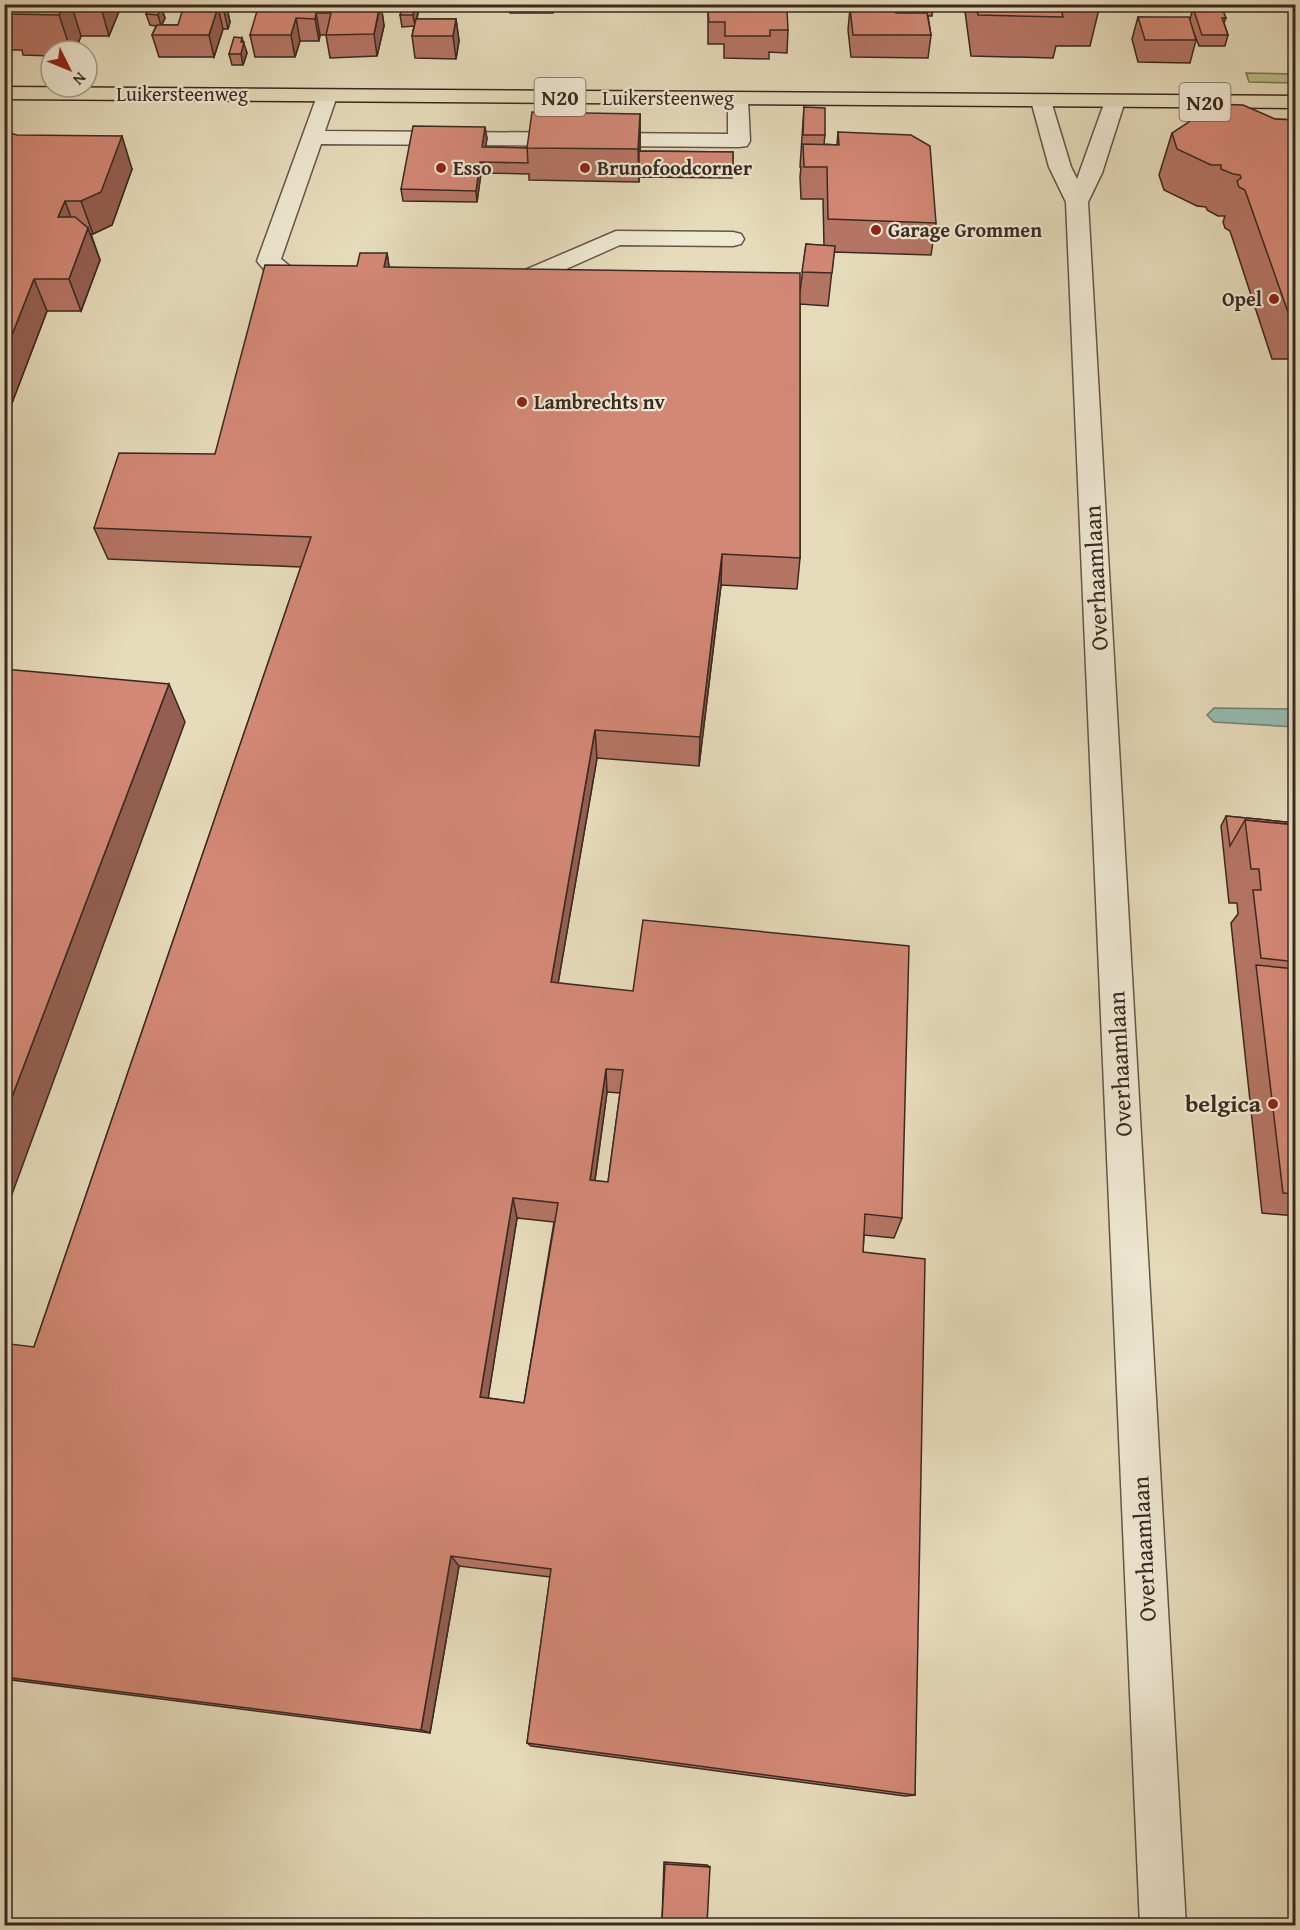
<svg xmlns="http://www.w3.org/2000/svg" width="1300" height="1930" viewBox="0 0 1300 1930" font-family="'Gentium Book Plus',serif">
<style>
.green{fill:#bcbe8b;stroke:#7a7456;stroke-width:1.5}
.water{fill:#96bbb1;stroke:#718178;stroke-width:1.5}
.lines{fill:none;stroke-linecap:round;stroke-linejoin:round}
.minor-casing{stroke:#645648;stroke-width:3}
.major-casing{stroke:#392922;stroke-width:3}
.minor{fill:#efe8d3;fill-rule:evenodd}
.major{fill:#e6dbbb;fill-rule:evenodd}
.wall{fill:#b57565;stroke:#392922;stroke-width:1.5;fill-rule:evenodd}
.shaded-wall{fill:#945f52;stroke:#392922;stroke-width:1.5}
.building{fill:#d38875;stroke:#392922;stroke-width:1.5;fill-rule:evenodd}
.poi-dot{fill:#8f2418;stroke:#efe8d3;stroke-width:2}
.labels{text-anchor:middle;stroke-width:4.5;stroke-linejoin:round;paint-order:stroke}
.far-street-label{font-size:20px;fill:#392922;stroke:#efe8d3}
.far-poi-label{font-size:20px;font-weight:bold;fill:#392922;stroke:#efe8d3;text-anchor:start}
.shield{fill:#efe8d3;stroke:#706257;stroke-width:1.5}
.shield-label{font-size:22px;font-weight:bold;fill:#392922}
.street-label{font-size:24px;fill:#392922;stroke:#efe8d3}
.poi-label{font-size:24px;font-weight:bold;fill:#392922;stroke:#efe8d3;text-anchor:end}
</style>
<rect width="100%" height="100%" fill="#e6dbbb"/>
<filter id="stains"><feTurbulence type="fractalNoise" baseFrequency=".00333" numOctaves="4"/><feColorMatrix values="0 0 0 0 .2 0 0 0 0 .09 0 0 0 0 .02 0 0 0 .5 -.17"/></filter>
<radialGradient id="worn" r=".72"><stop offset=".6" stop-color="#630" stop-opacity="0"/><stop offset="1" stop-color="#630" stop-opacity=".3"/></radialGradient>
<!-- green -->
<polygon class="green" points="1246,73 1295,74 1295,83 1249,82"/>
<!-- water -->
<polygon class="water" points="1214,708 1295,709 1295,727 1214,722 1207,715"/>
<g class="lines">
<defs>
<g id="minor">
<path d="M327,90L334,92L337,96L325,131L728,134V99L731,95L738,93L745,95L748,99L750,141L747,146L739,147L321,144L281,259L298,273L321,275L325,280L321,285C295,292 273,283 257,261L317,96L320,92Z"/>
<polygon points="1041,95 1048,97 1051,101 1071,167 1077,179 1105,101 1108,97 1115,95 1122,97 1125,101 1102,173 1088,202 1186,1926 1140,1926 1066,202 1049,167 1031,101 1034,97"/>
<polygon points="616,231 733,232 741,234 744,239 741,244 733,246 620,245 537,282 529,284 495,282 491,277 495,272 525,270"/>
</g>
<polygon id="major" points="4,87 1296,96 1296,108 4,99"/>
</defs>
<!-- minor casing -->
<use href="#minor" class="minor-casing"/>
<!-- major casing -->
<use href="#major" class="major-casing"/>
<!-- minor -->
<use href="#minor" class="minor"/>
<!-- major -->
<use href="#major" class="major"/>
</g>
<!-- wall -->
<g class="wall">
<polygon points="4,4 122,4 109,36 81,36 75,51 51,51 51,56 23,55 22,50 4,50"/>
<polygon points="195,4 226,4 230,22 228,29 223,29 214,57 159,57 152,35 156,26 150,25 146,14 161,7 165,18 162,25 178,25"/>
<polygon points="274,4 381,4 384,26 377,56 330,58 326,35 320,35 319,41 300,41 295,57 255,57 250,35 275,11"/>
<polygon points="510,4 554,4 553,13 510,13"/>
<polygon points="917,4 933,4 932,16 928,16 931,35 928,58 851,57 848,30 850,8 896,13 918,13"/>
<polygon points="964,4 1103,4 1102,9 1099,9 1090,46 1056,46 1053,58 971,56"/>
<polygon points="419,8 417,19 456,19 459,41 456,59 415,58 412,36 414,26 402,27 400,15"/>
<polygon points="1193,8 1226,18 1224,23 1228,35 1225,46 1199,46 1192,28 1196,40 1190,63 1138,62 1132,39 1138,17 1190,19"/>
<polygon points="708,11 788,30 787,53 769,52 769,59 724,58 724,44 708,44"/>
<polygon points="243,42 247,53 243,65 232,65 229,54"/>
<path d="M804,107L825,135L824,144L837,145L838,132L936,223L931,255L834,252L828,306L800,304V558L797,589L721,585L699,766L597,758L558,983L902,1218L894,1238L864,1235L863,1252L915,1795L905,1796L531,1746L527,1743L550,1577L459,1566L430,1733L4,1679V1361L34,1347L301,567L108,559L94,528L215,454L357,266L387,253L389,267L800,292L806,244L824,246L823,199H801L800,177L801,167H800ZM607,1092L620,1093L608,1182L595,1181ZM517,1218L554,1222L524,1403L488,1398Z"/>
<polygon points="640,114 640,151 733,152 732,178 639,177 639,182 529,180 529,174 481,173 477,202 403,201 401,189 487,138 485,147 527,148"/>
<polygon points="1275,119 1296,120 1296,359 1272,359 1230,231 1225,228 1223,222 1225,216 1218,216 1207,210 1206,207 1197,206 1164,190 1159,175 1172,133"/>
<polygon points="4,132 132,169 112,225 93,234 91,234 100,260 81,311 47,311 4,424"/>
<polygon points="1226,816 1296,823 1296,1216 1262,1213 1231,923 1238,914 1237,903 1229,903 1221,826"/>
<polygon points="664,1862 707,1865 710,1867 662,1920"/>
</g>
<!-- shaded-wall -->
<g class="shaded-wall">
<polygon points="64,4 71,4 81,36 75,51 71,51 59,15"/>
<polygon points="100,4 122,4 109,36"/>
<polygon points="223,4 226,4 230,22 228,29 223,7"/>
<polygon points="381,4 384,26 377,56 374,34"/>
<polygon points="416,4 419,4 419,8 415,26 413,15"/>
<polygon points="161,7 165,18 161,26 158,15"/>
<polygon points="218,7 223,29 214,57 209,35"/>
<polygon points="316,13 320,35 319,41 315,19"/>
<polygon points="296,18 300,41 295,57 291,35"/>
<polygon points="456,19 459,41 456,59 453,36"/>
<polygon points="242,38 247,53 243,65 241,54 241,42"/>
<polygon points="640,114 640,146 639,166 639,182 638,149"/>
<polygon points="485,127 487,138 484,159 482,147"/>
<polygon points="122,136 132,169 112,225 93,234 81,201"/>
<polygon points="480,162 481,173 477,202 476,191"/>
<polygon points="65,201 77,234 58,217"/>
<polygon points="88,228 100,260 81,311 69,279"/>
<polygon points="387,253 392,286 384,267"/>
<polygon points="34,279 47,311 4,424 4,355"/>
<polygon points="722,554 721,585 699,766 700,737"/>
<polygon points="169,684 185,722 4,1216 4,1118"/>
<polygon points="595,730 597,758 554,1007 551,982"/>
<polygon points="606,1069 607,1092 592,1201 590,1180"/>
<polygon points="513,1198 517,1218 486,1412 480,1397"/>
<polygon points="451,1556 459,1566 430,1733 421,1730"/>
</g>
<!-- building -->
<g class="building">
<polygon points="4,4 64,4 59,15 9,14 11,10 4,10"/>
<polygon points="195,4 223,4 223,7 218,7 209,35 152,35 157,25 178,25 184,5 194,5"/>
<polygon points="296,4 380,4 374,34 326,35 331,13 316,13 315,19 296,18 291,35 250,35 257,11 295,11"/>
<polygon points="403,4 416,4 413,15 400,15"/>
<polygon points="976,4 1100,4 1100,6 1060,5 1063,17 978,15"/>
<polygon points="150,6 161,7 158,15 146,14"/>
<polygon points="850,8 895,8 896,13 927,13 931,35 853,35"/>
<polygon points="1193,8 1222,8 1226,18 1222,18 1228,35 1202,35"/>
<polygon points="708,11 787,11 788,30 770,30 770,36 725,36 725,22 709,22"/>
<polygon points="1138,17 1189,17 1196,40 1145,40"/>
<polygon points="416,19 456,19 453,36 412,36"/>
<polygon points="234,37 242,38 241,42 244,42 241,54 229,54"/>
<polygon points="1216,104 1243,105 1275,119 1296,120 1296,318 1290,318 1245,190 1239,187 1237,181 1241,178 1240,175 1233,174 1221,169 1221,165 1211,165 1177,149 1172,133"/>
<polygon points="804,107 825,108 825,135 803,135"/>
<polygon points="532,112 640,114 638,149 527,148"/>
<polygon points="413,126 485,127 482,147 527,148 528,163 480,162 476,191 401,189"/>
<polygon points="4,132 6,132 17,135 122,136 101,192 81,201 65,201 58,217 75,217 88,228 69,279 34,279 4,355"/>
<polygon points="838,132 911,135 930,146 936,223 828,219 827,167 804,167 803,144 839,145"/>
<polygon points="639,151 733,152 733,167 639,166"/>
<polygon points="806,244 835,246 832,273 802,272"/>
<path d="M360,253H387L384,267L800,273V558L722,554L700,737L595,730L551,982L633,991L643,920L909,946L902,1218L865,1214L863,1252L925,1259L915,1795L527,1743L551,1569L451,1556L421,1730L4,1677V1361L10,1344L34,1347L311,537L94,528L119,453L215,454L265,265L357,266ZM606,1069L623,1070L608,1182L590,1180ZM513,1198L558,1203L524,1403L480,1397Z"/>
<polygon points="4,669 169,684 4,1118"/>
<polygon points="1226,816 1296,823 1296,825 1245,820 1230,846"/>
<polygon points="1245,820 1296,825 1296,962 1261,958 1253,890 1261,890 1259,869 1251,869"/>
<polygon points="1256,965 1296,969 1296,1194 1283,1193"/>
<polygon points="665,1864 710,1867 707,1924 662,1920"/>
</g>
<!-- markers -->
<g class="poi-dot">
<circle cx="441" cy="168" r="6"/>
<circle cx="585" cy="168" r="6"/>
<circle cx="876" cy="230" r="6"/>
<circle cx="1274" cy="299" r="6"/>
<circle cx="522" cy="402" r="6"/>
<circle cx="1273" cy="1104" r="6"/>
</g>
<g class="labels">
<!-- far-street labels -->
<g class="far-street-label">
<text x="182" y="101">Luikersteenweg</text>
<text x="668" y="105">Luikersteenweg</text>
</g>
<!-- far-poi labels -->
<g class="far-poi-label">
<text x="453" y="175">Esso</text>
<text x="597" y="175">Brunofoodcorner</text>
<text x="888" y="237">Garage Grommen</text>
<text x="1262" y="306" text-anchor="end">Opel</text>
<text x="534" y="409">Lambrechts nv</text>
</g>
<!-- shield labels -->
<g class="shield">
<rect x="534.5" y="78" width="51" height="38" rx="4.5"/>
<rect x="1179.5" y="83" width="51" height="38" rx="4.5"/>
</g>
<g class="shield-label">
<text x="560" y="105">N20</text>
<text x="1205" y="110">N20</text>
</g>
<!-- street labels -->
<g class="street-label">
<text transform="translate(1096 578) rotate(-93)" y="8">Overhaamlaan</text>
<text transform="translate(1120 1064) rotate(-93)" y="8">Overhaamlaan</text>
<text transform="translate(1144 1549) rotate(-93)" y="8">Overhaamlaan</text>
</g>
<!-- poi labels -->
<g class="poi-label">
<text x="1261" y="1112">belgica</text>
</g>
</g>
<!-- margin -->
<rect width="1300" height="1930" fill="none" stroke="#e6dbbb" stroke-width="24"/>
<rect x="6" y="6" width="1288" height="1918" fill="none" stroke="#392922" stroke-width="3"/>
<rect x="12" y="12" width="1276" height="1906" fill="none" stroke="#392922" stroke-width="1.5"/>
<!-- north arrow -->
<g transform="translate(69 69) rotate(133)"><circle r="28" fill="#efe8d3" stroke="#a69c8c" stroke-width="1.5"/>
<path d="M0-4.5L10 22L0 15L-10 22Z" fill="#8f2418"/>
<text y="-9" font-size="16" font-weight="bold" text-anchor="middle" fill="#392922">N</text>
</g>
<rect width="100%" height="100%" filter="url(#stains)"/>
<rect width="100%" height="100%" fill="url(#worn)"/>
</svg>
